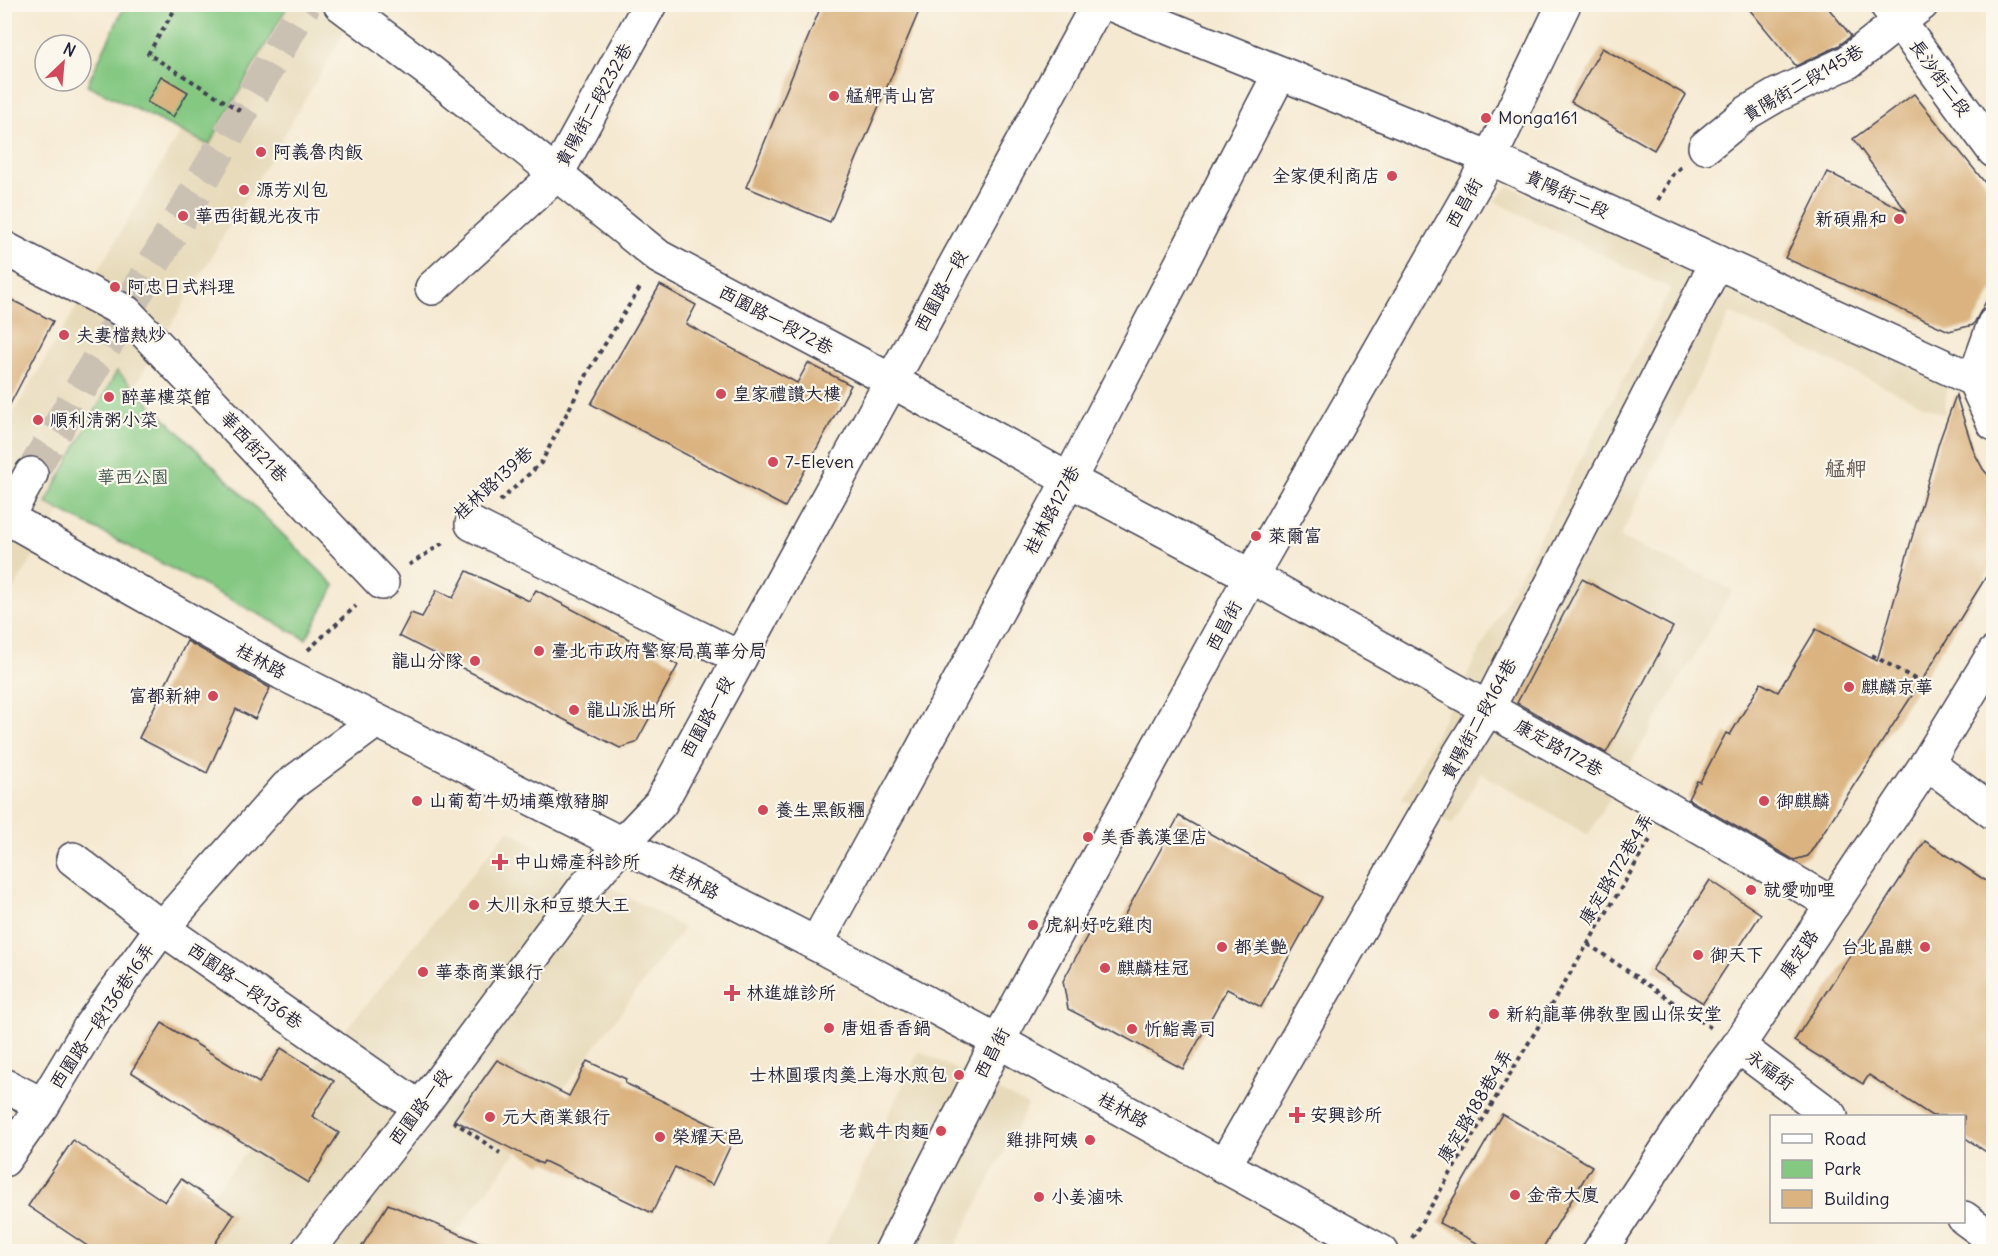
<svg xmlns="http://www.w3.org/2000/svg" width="1998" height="1256" viewBox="0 0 1998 1256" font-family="Delius,'LXGW WenKai TC',sans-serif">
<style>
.built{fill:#e7daba}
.green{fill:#84c882;stroke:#53755e;stroke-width:1.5}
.building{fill:#dab380}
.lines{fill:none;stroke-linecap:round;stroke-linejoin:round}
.minor-tunnel{stroke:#cbc1b3;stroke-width:33;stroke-dasharray:33 16;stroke-linecap:butt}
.minor-casing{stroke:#424052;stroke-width:36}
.path{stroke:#424052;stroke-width:4;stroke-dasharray:4.5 4.5;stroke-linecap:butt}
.minor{stroke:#fff;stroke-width:33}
.poi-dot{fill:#d1495b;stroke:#fbf7ec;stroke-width:2}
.labels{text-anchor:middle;stroke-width:4.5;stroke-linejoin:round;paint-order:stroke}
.street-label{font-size:18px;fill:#22223b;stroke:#fbf7ec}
.poi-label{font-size:18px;fill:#22223b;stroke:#fbf7ec;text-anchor:start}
.park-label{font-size:18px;fill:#445c54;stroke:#fbf7ec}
.quarter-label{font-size:21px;fill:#625553;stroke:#fbf7ec}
</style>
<rect width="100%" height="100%" fill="#fbf7ec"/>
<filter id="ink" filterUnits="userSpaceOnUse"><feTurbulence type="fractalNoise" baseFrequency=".0167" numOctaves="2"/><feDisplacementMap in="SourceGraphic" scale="12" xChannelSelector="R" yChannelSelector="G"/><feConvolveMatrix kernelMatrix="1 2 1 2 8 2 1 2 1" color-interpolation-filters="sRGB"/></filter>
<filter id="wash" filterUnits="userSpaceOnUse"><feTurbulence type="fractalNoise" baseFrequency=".008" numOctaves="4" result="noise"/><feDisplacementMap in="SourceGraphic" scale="24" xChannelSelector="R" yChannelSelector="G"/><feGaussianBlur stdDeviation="1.35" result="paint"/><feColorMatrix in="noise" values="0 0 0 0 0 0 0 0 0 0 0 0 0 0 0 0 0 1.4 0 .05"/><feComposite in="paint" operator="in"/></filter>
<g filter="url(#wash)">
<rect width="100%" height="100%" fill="#f5e9d1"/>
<!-- built -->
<g class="built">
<polygon points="256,5 361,5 5,604 5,427"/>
<polygon points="1509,186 1948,383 1944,415 1730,313 1620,537 1733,590 1588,835 1481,773 1452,825 1402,798 1671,289 1494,201"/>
<polygon points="508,830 684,928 442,1251 165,1252"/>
<polygon points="919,1051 1028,1105 953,1251 823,1252"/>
</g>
<!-- green -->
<g class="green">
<polygon points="125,5 288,5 209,145 87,85"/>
<polygon points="117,371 335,586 306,639 46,503"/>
</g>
<g id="blocks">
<!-- building -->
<g class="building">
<polygon points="822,4 922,4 830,222 746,187"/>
<polygon points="1745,4 1825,4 1851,36 1838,46 1796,66"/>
<polygon points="1602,48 1686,95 1654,150 1571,102"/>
<polygon points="161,76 188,92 173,117 147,102"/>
<polygon points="1914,94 1994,194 1994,287 1973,325 1949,331 1785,258 1828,172 1907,212 1853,139"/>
<polygon points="660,285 696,305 686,324 797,383 808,363 851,385 785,507 591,404"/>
<polygon points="4,296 53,321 4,416"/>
<polygon points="1956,395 1974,452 1983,469 1994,482 1994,564 1924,677 1808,856 1794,860 1688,799 1697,781 1700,782 1726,733 1730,735 1761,683 1778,692 1816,629 1877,661 1939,442"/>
<polygon points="467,571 529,601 536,590 678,665 636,743 620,748 399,636 411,613 422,617 437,590 453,598"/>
<polygon points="1582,579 1673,627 1606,753 1517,703"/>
<polygon points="187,641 270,688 255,719 236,709 207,773 139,738"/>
<polygon points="1179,816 1322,897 1261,1007 1227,989 1183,1069 1108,1028 1107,1029 1068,1009 1063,981 1093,925 1113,936"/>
<polygon points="1925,841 1994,886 1994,1157 1964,1137 1964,1116 1932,1116 1869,1075 1863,1084 1794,1041"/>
<polygon points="1710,880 1761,914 1703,1003 1652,970"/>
<polygon points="162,1023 259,1083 281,1048 334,1081 312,1116 339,1133 308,1183 131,1072"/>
<polygon points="497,1060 569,1096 587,1061 626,1079 625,1083 735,1136 712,1185 675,1167 652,1213 544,1161 542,1164 454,1120"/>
<polygon points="1502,1114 1592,1166 1541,1251 1492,1251 1439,1223"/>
<polygon points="73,1140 165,1202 181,1179 234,1215 210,1251 95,1251 28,1206"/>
<polygon points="388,1204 500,1251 359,1251"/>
</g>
</g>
</g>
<g filter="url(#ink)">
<use href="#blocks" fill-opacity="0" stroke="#424052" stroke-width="1.5"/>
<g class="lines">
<!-- minor-tunnel -->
<polyline class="minor-tunnel" points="31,474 305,4"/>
<defs>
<g id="minor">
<polyline points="340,4 432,73 659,257 892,381 1069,480 1251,576 1668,809 1833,904"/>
<polyline points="1110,4 1490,158 1974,380 1994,424"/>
<polyline points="1886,4 1994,151"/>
<polyline points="1705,147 1748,112 1777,95 1848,62 1922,4"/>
<polyline points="4,248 126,312 382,583"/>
<polyline points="432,288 556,175 650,4"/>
<polyline points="1974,380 1994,324"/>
<polyline points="4,516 282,673 622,844 816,944 998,1041 1224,1166 1382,1252"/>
<polyline points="4,522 31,474"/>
<polyline points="472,524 740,658"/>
<polyline points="1927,763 1994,813"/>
<polyline points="73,859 162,928 420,1108"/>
<polyline points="816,944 1069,480 1280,73"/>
<polyline points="1738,1046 1831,1116"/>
<polyline points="4,1085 43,1105"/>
<polyline points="4,1160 43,1105 91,1025 162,928 287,787 376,721"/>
<polyline points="1224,1166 1460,753 1488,708 1717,262"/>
<polyline points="1964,1218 1994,1240"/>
<polyline points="307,1252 420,1108 584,888 622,844 660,804 1098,4"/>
<polyline points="891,1252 998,1041 1251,576 1490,158 1564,4"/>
<polyline points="1599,1252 1716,1075 1738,1046 1927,763 1994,653"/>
</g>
</defs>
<!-- minor casing -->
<use href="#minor" class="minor-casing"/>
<!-- path -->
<g class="path">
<polyline points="178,4 148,54 242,112"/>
<polyline points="1658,200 1673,174 1681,167"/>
<polyline points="500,501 541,463 592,365 641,286"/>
<polyline points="409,565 446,541"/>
<polyline points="308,650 356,606"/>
<polyline points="1872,655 1922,683"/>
<polyline points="1588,944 1711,1028"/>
<polyline points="453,1121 500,1153"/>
<polyline points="1412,1238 1651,838"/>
</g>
<!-- minor -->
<use href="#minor" class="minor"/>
</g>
</g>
<!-- markers -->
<g class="poi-dot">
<circle cx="834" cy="96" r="6"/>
<circle cx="1486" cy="118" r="6"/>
<circle cx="261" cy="152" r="6"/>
<circle cx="1392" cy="176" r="6"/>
<circle cx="244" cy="190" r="6"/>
<circle cx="183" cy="216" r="6"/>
<circle cx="1899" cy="219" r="6"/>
<circle cx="115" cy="287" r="6"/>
<circle cx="64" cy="335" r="6"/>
<circle cx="721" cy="394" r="6"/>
<circle cx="109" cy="397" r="6"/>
<circle cx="38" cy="420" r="6"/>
<circle cx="773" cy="462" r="6"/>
<circle cx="1256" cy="536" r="6"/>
<circle cx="539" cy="651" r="6"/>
<circle cx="475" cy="661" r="6"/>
<circle cx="1849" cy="687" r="6"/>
<circle cx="213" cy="696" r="6"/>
<circle cx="574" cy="710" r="6"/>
<circle cx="417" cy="801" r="6"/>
<circle cx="1764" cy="801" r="6"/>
<circle cx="763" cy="810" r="6"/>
<circle cx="1088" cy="837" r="6"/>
<path d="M497 853h6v6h6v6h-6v6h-6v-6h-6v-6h6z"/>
<circle cx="1751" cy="890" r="6"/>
<circle cx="474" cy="905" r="6"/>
<circle cx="1033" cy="925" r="6"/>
<circle cx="1222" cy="947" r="6"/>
<circle cx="1925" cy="947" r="6"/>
<circle cx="1698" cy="955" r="6"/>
<circle cx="1105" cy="968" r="6"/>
<circle cx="423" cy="972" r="6"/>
<path d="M729 984h6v6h6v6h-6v6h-6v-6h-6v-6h6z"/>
<circle cx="1494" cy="1014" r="6"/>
<circle cx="829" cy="1028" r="6"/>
<circle cx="1132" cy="1029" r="6"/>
<circle cx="959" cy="1075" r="6"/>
<path d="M1294 1106h6v6h6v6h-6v6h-6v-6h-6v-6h6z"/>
<circle cx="490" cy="1117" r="6"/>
<circle cx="941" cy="1131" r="6"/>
<circle cx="660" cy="1137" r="6"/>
<circle cx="1090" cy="1140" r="6"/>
<circle cx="1515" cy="1195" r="6"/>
<circle cx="1039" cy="1197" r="6"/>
</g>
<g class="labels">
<!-- street labels -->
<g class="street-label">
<text transform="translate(1940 78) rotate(54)" y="6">長沙街二段</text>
<text transform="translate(1803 83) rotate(-30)" y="6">貴陽街二段145巷</text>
<text transform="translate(594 105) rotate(-61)" y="6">貴陽街二段232巷</text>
<text transform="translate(1567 194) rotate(25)" y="6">貴陽街二段</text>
<text transform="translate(1464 203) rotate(-60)" y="6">西昌街</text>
<text transform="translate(941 291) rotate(-61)" y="6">西園路一段</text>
<text transform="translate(776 320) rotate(28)" y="6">西園路一段72巷</text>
<text transform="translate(254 447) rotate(47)" y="6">華西街21巷</text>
<text transform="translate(493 483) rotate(-42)" y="6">桂林路139巷</text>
<text transform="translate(1052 510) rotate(-62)" y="6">桂林路127巷</text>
<text transform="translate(1224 626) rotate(-61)" y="6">西昌街</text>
<text transform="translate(261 661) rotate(29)" y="6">桂林路</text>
<text transform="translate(707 717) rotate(-61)" y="6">西園路一段</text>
<text transform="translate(1479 719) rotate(-61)" y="6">貴陽街二段164巷</text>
<text transform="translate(1559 748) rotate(29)" y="6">康定路172巷</text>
<text transform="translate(1616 869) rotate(-59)" y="6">康定路172巷4弄</text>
<text transform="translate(694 882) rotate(27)" y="6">桂林路</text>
<text transform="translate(1799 954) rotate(-56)" y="6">康定路</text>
<text transform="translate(245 986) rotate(35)" y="6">西園路一段136巷</text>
<text transform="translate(102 1016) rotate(-56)" y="6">西園路一段136巷16弄</text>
<text transform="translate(992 1053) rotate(-62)" y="6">西昌街</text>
<text transform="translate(1770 1070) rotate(37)" y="6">永福街</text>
<text transform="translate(1475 1106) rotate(-59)" y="6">康定路188巷4弄</text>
<text transform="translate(420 1107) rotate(-53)" y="6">西園路一段</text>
<text transform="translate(1123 1110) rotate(29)" y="6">桂林路</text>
</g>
<!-- poi labels -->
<g class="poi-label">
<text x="846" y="102">艋舺青山宮</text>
<text x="1498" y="124">Monga161</text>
<text x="273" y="158">阿義魯肉飯</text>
<text x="1380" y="182" text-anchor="end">全家便利商店</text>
<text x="256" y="196">源芳刈包</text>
<text x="195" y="222">華西街観光夜市</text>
<text x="1887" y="225" text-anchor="end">新碩鼎和</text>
<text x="127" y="293">阿忠日式料理</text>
<text x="76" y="341">夫妻檔熱炒</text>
<text x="733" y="400">皇家禮讚大樓</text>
<text x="121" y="403">醉華樓菜館</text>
<text x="50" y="426">順利清粥小菜</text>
<text x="785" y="468">7-Eleven</text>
<text x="1268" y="542">萊爾富</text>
<text x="551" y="657">臺北市政府警察局萬華分局</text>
<text x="463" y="667" text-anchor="end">龍山分隊</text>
<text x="1861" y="693">麒麟京華</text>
<text x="201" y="702" text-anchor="end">富都新紳</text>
<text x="586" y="716">龍山派出所</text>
<text x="429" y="807">山葡萄牛奶埔藥燉豬腳</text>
<text x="1776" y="807">御麒麟</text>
<text x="775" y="816">養生黑飯糰</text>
<text x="1100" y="843">美香義漢堡店</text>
<text x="514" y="868">中山婦產科診所</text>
<text x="1763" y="896">就愛咖哩</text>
<text x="486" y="911">大川永和豆漿大王</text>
<text x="1045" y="931">虎糾好吃雞肉</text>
<text x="1234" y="953">都美艷</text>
<text x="1913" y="953" text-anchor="end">台北晶麒</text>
<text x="1710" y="961">御天下</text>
<text x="1117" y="974">麒麟桂冠</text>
<text x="435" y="978">華泰商業銀行</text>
<text x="746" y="999">林進雄診所</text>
<text x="1506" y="1020">新約龍華佛教聖國山保安堂</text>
<text x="841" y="1034">唐姐香香鍋</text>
<text x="1144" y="1035">忻鮨壽司</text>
<text x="947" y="1081" text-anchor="end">士林圓環肉羹上海水煎包</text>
<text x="1310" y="1121">安興診所</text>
<text x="502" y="1123">元大商業銀行</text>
<text x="929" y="1137" text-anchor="end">老戴牛肉麵</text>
<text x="672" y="1143">榮耀天邑</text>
<text x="1078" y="1146" text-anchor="end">雞排阿姨</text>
<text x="1527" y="1201">金帝大廈</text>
<text x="1051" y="1203">小姜滷味</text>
</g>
<!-- park labels -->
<g class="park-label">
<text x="133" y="483">華西公園</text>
</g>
<!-- quarter labels -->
<g class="quarter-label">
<text x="1846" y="476">艋舺</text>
</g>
</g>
<!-- margin -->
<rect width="1998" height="1256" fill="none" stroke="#fbf7ec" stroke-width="24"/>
<!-- legend -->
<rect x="1770" y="1115" width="195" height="108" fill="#fbf7ec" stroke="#a4a2a5" stroke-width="1.5"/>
<rect x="1782" y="1134" width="30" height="9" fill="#ffffff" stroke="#a4a2a5" stroke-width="1.5"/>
<text x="1824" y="1145" font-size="18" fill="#22223b">Road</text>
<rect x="1782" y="1160" width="30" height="18" fill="#84c882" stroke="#a4a2a5" stroke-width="1.5"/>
<text x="1824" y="1175" font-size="18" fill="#22223b">Park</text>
<rect x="1782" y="1190" width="30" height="18" fill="#dab380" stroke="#a4a2a5" stroke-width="1.5"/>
<text x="1824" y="1205" font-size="18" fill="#22223b">Building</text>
<!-- north arrow -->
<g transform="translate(63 63) rotate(26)"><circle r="28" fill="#fbf7ec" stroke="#a4a2a5" stroke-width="1.5"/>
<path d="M0-4.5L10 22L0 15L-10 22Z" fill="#d1495b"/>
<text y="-9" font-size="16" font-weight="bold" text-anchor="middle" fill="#22223b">N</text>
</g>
</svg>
